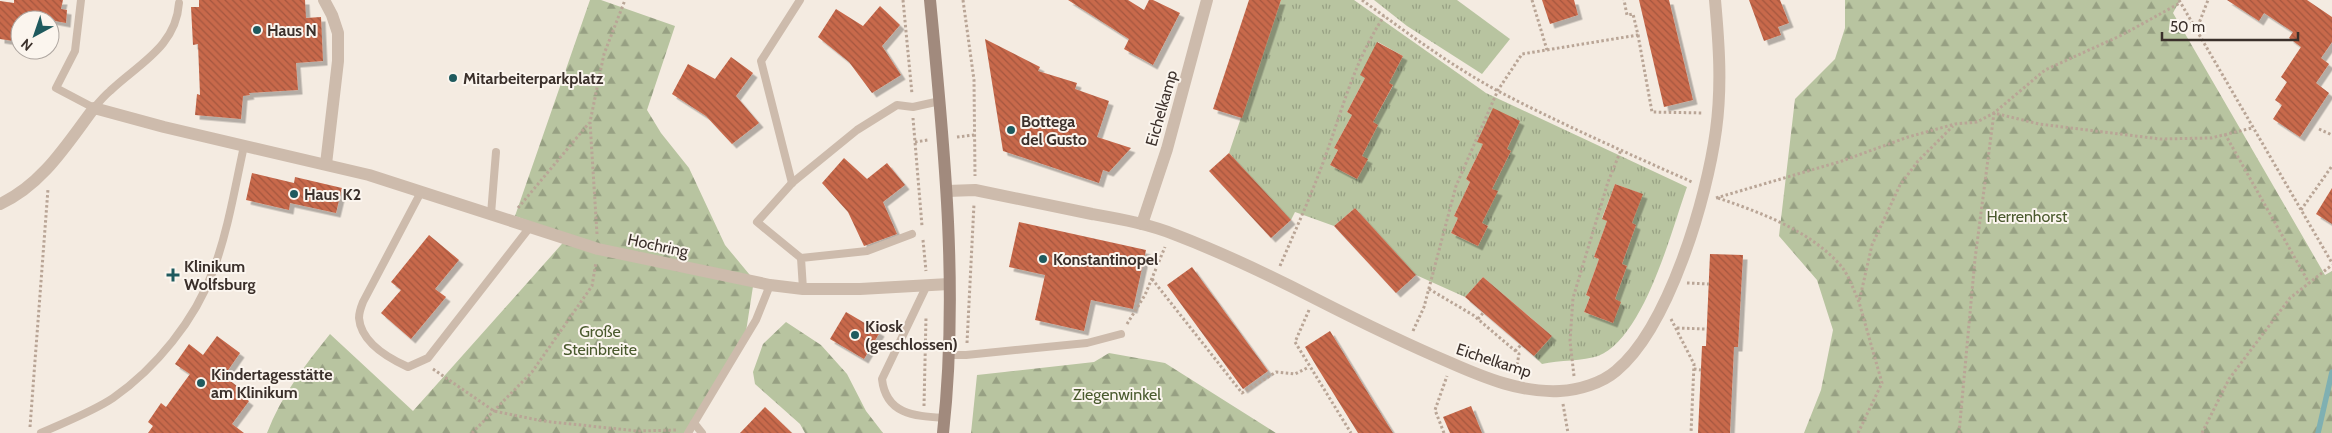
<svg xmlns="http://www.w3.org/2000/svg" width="2332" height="433" viewBox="0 0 2332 433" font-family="Cabin,sans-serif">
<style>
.grass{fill:url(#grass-tufts);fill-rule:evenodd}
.forest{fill:url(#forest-firs)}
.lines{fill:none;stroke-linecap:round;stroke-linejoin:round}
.stream{stroke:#7fb0b2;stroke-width:5.5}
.building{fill:url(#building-back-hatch);filter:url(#shadow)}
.path{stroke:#b9a596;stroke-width:3;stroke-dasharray:2.5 2.5;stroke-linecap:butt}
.lane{stroke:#cdbbac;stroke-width:8}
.street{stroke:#cdbbac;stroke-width:12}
.secondary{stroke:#a18a7d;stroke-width:12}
.poi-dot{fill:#1f5a5e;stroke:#fbf5ee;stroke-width:2}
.labels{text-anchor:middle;stroke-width:4;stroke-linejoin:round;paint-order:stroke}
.poi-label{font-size:16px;font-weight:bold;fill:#3b302b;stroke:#fbf5ee;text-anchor:start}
.street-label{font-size:16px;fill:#3b302b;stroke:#fbf5ee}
.park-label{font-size:16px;fill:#4a5a2e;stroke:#fbf5ee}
</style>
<defs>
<pattern id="grass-tufts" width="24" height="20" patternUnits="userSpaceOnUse" patternTransform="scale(1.25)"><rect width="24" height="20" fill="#b8c4a0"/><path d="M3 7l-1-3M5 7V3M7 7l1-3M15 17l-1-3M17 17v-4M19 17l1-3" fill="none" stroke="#97a083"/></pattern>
<pattern id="forest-firs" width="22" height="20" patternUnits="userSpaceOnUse" patternTransform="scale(1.25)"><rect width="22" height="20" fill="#b8c4a0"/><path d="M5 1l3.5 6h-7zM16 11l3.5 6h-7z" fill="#97a083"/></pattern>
<pattern id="building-back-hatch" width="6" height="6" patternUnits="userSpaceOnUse" patternTransform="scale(1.25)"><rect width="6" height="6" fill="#c8694b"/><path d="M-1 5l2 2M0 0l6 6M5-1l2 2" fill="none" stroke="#a4573f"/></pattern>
<filter id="shadow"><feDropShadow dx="4.5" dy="4.5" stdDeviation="0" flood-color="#0004"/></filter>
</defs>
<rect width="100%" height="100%" fill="#f4ebe1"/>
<!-- grass -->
<g class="grass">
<path d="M1281,0H1354L1486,93L1687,187C1671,232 1644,338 1598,356C1584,361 1559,360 1542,364L1534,356L1552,336L1483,277L1465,297L1416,275L1355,208L1334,226L1295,212L1291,220L1229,153ZM1378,42L1403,56L1389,83L1393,86L1373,122L1378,125L1362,156L1367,160L1357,179L1330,165L1338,150L1334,148L1352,115L1347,112L1365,78ZM1520,121L1507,149L1511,151L1492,189L1497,192L1482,223L1488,226L1478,246L1451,233L1458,218L1454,216L1470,182L1466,179L1483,144L1478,142ZM1615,184L1642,194L1632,223L1636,225L1622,264L1627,266L1615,299L1613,323L1584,312L1590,297L1586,295L1599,259L1594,257L1607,221L1602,218Z"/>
<polygon points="1374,0 1457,0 1510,39 1482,74 1407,26"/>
</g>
<!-- forest -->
<g class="forest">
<path d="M590,0H601L675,26L647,110L661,133L689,168L725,245L754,280L745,338L688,433H267C281,396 305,365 330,334L413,411L569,236L515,216Z"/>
<polygon points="1845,0 2180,0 2173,13 2325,275 2332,271 2332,433 1804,433 1821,390 1833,330 1817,280 1779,236 1795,99 1835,59 1845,28"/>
<polygon points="786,322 821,345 847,374 866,411 883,433 805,433 800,424 755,384 753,372 763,344"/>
<polygon points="1109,353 1165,363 1276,433 971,433 977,375 1094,362"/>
</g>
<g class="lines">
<!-- stream -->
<polyline class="stream" points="2318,433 2332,372"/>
</g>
<!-- building -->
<g class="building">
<polygon points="14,0 63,0 61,9 67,10 66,23 50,20 20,20 20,42 0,39 0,1 14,3"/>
<polygon points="199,0 305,0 306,18 321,17 323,61 296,63 298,90 249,93 250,95 243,96 241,119 195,115 197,94 200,95 198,44 193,45 191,7 199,7"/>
<polygon points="1068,0 1128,0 1144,10 1149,0 1153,0 1180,13 1153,65 1124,49 1129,39"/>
<polygon points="1249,0 1281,0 1242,118 1213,109"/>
<polygon points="1542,0 1574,0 1578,15 1550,24"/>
<polygon points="1639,0 1669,0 1693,100 1664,107"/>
<polygon points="1749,0 1780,0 1789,23 1778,27 1781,35 1764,41"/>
<polygon points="2227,0 2307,0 2332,17 2332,42 2321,58 2329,64 2316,83 2329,93 2300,137 2273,119 2282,105 2275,100 2287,82 2281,77 2301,47 2289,38 2293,32 2264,13 2259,21"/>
<polygon points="880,6 900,25 882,46 901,75 872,93 849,62 818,37 836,9 863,26"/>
<polygon points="985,39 1040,67 1038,71 1077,83 1075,89 1109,101 1097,137 1131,148 1109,172 1103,170 1099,183 1003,151"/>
<polygon points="1377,42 1403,56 1389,83 1393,85 1373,122 1378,125 1362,156 1368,159 1357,179 1330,165 1338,150 1334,148 1352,115 1347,112 1365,78 1360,75"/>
<polygon points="731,57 753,73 736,96 759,123 732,144 706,116 672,94 688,64 715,79"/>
<polygon points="1493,108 1520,121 1507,149 1511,151 1492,189 1498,191 1482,223 1488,226 1478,246 1451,233 1458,218 1454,216 1470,182 1466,179 1483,144 1477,142"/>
<polygon points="1229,153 1291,220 1271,238 1209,171"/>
<polygon points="844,158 867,179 887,163 905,185 883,202 897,234 864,246 848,212 822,183"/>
<polygon points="252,173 294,183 295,177 342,188 336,213 290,203 289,210 246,200"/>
<polygon points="1615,184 1643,194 1632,223 1636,225 1622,264 1627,266 1615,299 1621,302 1613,323 1584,312 1590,297 1586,295 1599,259 1594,257 1607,221 1602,219"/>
<polygon points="2332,188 2332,224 2316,214"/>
<polygon points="1355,208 1416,275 1396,293 1334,226"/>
<polygon points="1019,222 1146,250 1133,309 1091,300 1084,331 1035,320 1045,275 1009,267"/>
<polygon points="429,235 459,260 435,289 446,297 411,339 381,313 401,290 391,282"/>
<polygon points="1710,254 1743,255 1738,347 1734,347 1730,433 1698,433 1702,346 1706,346"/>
<polygon points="1192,267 1268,371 1243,389 1167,285"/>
<polygon points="1483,277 1552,336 1534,356 1465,297"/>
<polygon points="846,312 880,332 864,359 830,339"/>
<polygon points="1330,331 1376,406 1393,433 1358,433 1317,367 1305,347"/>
<polygon points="217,336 240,353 224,376 242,390 239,394 249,401 232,424 244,433 148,433 153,426 148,422 161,403 166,407 190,374 175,364 189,344 203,355"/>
<polygon points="1471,406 1482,433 1450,433 1443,417"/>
<polygon points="765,407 792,433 740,433"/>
</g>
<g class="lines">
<!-- path -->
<g class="path">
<polyline points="903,0 912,94"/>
<polyline points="963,0 974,80 975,176"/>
<path d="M1362,0C1406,32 1450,65 1498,91C1561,124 1627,153 1692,182"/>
<polyline points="1532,0 1547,50"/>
<polyline points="2179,0 2332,263"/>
<polyline points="2196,31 2208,0"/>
<polyline points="1638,35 1652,112 1703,113"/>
<polyline points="913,118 922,226"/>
<polyline points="2319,129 2332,135"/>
<polyline points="2225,134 2309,283"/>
<polyline points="957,137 974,135"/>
<polyline points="915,142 928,140"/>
<polyline points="1716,198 1842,161 1908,137 1955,124 1977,122 1994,113 2045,70 2122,35 2180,3"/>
<path d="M1718,198C1762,213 1811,231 1842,267C1849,276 1854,291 1859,302L1872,245L1900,185L1918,161L1953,126"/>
<polyline points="518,208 589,123"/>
<polyline points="2301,210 2332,166"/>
<polyline points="597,234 590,122 604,54 625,0"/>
<polyline points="923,240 926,271"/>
<path d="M1280,266C1295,231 1311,196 1324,160C1343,108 1353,64 1384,16"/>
<polyline points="1152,279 1242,393 1276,372 1295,374 1309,367"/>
<polyline points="1687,283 1709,284"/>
<polyline points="1429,289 1473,315 1519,354 1516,371"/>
<polyline points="1309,310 1295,342 1351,433"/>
<polyline points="1478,319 1483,313"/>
<polyline points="1671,319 1694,364 1691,433"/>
<polyline points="1127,324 1145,295 1165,247"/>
<polyline points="1677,328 1705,329"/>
<polyline points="1413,331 1424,307 1456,186 1498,90 1522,54 1638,35 1633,14 1627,15 1624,0"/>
<polyline points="967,343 974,204"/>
<polyline points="1515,351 1521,345"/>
<polyline points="433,369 494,411 543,421 637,431 677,430"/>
<polyline points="1694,369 1701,370"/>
<polyline points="1574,376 1570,341 1573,298 1608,182 1621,150"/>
<polyline points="1563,404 1568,433"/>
<polyline points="924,406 926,317"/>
<polyline points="30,427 48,189"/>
<polyline points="472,433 532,372 592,286 596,262"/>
<polyline points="1444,433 1435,410 1447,376"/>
<polyline points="1858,433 1882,383 1859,302"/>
<polyline points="1959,433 1975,259 1994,113 2039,124 2160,139 2211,138 2252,128"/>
<polyline points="2202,433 2229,379 2290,298 2332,265"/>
</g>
<!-- lane -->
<g class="lane">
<path d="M81,0L75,51L56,88L94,108C99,102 104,96 110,91C138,64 176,47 179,3"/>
<polyline points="792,183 761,61 800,0"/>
<path d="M421,192L363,302C361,307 359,313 359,318C361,342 388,358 408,367L428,358L530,227"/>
<polyline points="491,214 496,152"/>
<polyline points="801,258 757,222 792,183 857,130 897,105 913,107 940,101"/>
<path d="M927,285L882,379C886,415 915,416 945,418"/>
<polyline points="803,289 801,258 867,251 912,234"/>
<polyline points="948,355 966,355 1087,343 1121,334"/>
<polyline points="694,423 702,433"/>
<path d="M41,433C65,422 92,412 113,398C156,368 195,320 213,271C228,231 235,187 244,146"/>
<polyline points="688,433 756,320 770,285"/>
</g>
<!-- street -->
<g class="street">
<polyline points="324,0 332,15 338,33 338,61 326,164"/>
<path d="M947,191L975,190C1014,198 1053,206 1092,214C1120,219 1149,224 1176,235C1223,253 1269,275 1314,298C1359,321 1404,343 1451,363C1485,378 1522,393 1560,391C1579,390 1602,383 1616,371C1669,327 1707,198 1716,130C1722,86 1719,44 1715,0"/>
<path d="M0,204C42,185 67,144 94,108L164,127L369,175L598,249L770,285L803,289H860L949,284"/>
<polyline points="1142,224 1167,149 1207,0"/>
</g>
<!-- secondary -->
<path class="secondary" d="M930,0C944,144 959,289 943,433"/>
</g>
<!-- markers -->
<g class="poi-dot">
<circle cx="257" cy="30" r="5"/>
<circle cx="453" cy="78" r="5"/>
<circle cx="1011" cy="130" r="5"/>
<circle cx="294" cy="194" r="5"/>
<circle cx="1043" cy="259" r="5"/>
<path d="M170.5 267.5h5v5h5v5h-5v5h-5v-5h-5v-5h5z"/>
<circle cx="855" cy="335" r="5"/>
<circle cx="201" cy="383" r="5"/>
</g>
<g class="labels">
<!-- poi labels -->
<g class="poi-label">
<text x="267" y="36">Haus N</text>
<text x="463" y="84">Mitarbeiterparkplatz</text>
<text x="1021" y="127">Bottega<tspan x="1021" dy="18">del Gusto</tspan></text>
<text x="304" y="200">Haus K2</text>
<text x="1053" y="265">Konstantinopel</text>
<text x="184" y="272">Klinikum<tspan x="184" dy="18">Wolfsburg</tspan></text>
<text x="865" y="332">Kiosk<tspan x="865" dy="18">(geschlossen)</tspan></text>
<text x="211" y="380">Kindertagesstätte<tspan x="211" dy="18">am Klinikum</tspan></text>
</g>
<!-- street labels -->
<g class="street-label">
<text transform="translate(1161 108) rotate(-74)" y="6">Eichelkamp</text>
<text transform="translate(658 245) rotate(12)" y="6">Hochring</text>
<text transform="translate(1494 360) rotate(18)" y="6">Eichelkamp</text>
</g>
<!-- park labels -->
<g class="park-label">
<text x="2027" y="222">Herrenhorst</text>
<text x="600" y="337">Große<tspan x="600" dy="18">Steinbreite</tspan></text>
<text x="1117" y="400">Ziegenwinkel</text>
</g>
</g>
<!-- north arrow -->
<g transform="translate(35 35) rotate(220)"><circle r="24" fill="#fbf5ee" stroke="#aea6a0"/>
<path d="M0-4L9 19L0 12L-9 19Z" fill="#1f5a5e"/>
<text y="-8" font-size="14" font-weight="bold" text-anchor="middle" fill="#3b302b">N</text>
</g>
<!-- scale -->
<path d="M2162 32v8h136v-8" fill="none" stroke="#3b302b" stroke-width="2.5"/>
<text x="2170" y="32" font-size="15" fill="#3b302b" stroke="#fbf5ee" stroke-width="4" paint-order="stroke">50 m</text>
</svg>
